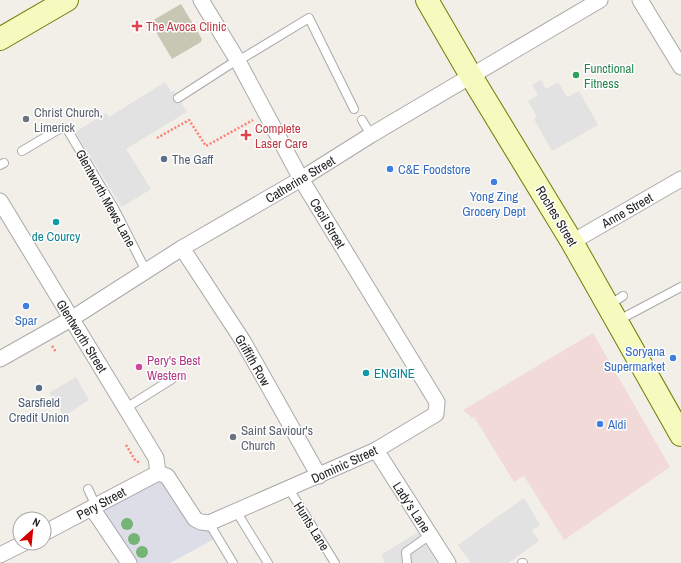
<svg xmlns="http://www.w3.org/2000/svg" width="681" height="563" viewBox="0 0 681 563" font-family="'Archivo Narrow',sans-serif">
<style>
.commercial{fill:#f2dad9}
.construction{fill:#c7c7b4}
.parking{fill:#e2e2e2}
.plaza{fill:#dddde8}
.lines{fill:none;stroke-linecap:round;stroke-linejoin:round}
.service-casing{stroke:#a9a9a9;stroke-width:10}
.minor-casing{stroke:#a9a9a9;stroke-width:17}
.secondary-casing{stroke:#707d05;stroke-width:24}
.path{stroke:#fa8072;stroke-width:2.5;stroke-dasharray:2 2;stroke-linecap:butt}
.service{stroke:#fff;stroke-width:8}
.minor{stroke:#fff;stroke-width:15}
.secondary{stroke:#f7fabf;stroke-width:22}
.tree{fill:#74b475}
.health-dot{fill:#e0444e;stroke:#fff;stroke-width:1.5}
.leisure-dot{fill:#2e9e5b;stroke:#fff;stroke-width:1.5}
.worship-dot{fill:#6b7280;stroke:#fff;stroke-width:1.5}
.service-dot{fill:#5c6f8a;stroke:#fff;stroke-width:1.5}
.shop-dot{fill:#3f7fe0;stroke:#fff;stroke-width:1.5}
.culture-dot{fill:#0f9aa8;stroke:#fff;stroke-width:1.5}
.hotel-dot{fill:#d1479c;stroke:#fff;stroke-width:1.5}
.labels{text-anchor:middle;stroke-width:3;stroke-linejoin:round;paint-order:stroke}
.health-label{font-size:13px;fill:#be3a42;stroke:#fff;text-anchor:start}
.leisure-label{font-size:13px;fill:#27864d;stroke:#fff;text-anchor:start}
.worship-label{font-size:13px;fill:#5b616d;stroke:#fff;text-anchor:start}
.service-label{font-size:13px;fill:#4e5e75;stroke:#fff;text-anchor:start}
.shop-label{font-size:13px;fill:#366cbe;stroke:#fff;text-anchor:start}
.street-label{font-size:13px;fill:#222;stroke:#fff}
.culture-label{font-size:13px;fill:#0d838f;stroke:#fff}
.hotel-label{font-size:13px;fill:#b23c85;stroke:#fff;text-anchor:start}
</style>
<rect width="100%" height="100%" fill="#f2efe9"/>
<!-- commercial -->
<polygon class="commercial" points="593,333 670,467 564,540 524,476 514,482 474,417 472,418 463,410"/>
<!-- construction -->
<polygon class="construction" points="181,4 202,39 201,42 172,59 150,22"/>
<!-- parking -->
<g class="parking">
<polygon points="541,80 546,89 558,82 567,97 579,91 598,125 552,151 534,119 537,117 528,101 538,95 532,85"/>
<polygon points="165,82 171,92 174,91 187,112 126,149 151,189 122,207 75,132 106,113 109,117"/>
<polygon points="76,377 89,400 64,416 49,393"/>
<polygon points="524,498 540,525 532,530 539,541 508,563 471,563 458,545"/>
<polygon points="418,532 437,563 385,563 381,555"/>
</g>
<!-- plaza -->
<polygon class="plaza" points="158,473 218,537 170,563 129,563 96,506"/>
<g class="lines">
<defs>
<g id="service">
<polyline points="238,61 309,18 354,109"/>
<polyline points="178,98 237,60"/>
<polyline points="362,120 371,135"/>
<polyline points="22,151 61,128 67,129 115,210 146,271"/>
<polyline points="0,165 4,163"/>
<polyline points="609,305 623,296"/>
<polyline points="617,321 681,287"/>
<polyline points="126,408 172,379"/>
<polyline points="88,489 96,506"/>
<polyline points="289,489 335,563"/>
<polyline points="236,511 268,563"/>
<polyline points="209,523 233,563"/>
<polyline points="407,563 406,552 430,535"/>
<polyline points="522,563 523,563"/>
</g>
<g id="minor">
<polyline points="640,0 681,67"/>
<polyline points="0,201 156,458 158,473"/>
<polyline points="572,242 681,179"/>
<polyline points="182,248 243,341 319,476"/>
<polyline points="0,359 71,319 182,248 301,179 371,135 600,0"/>
<polyline points="376,450 448,563"/>
<polyline points="158,473 167,476 195,519 201,522 209,523 376,450 436,414 437,402 301,179 238,61 201,0"/>
<polyline points="92,508 129,563"/>
<polyline points="44,533 158,473"/>
<polyline points="0,555 24,543"/>
</g>
<g id="secondary">
<polyline points="427,0 471,76 572,242 681,435"/>
<polyline points="0,39 67,0"/>
</g>
</defs>
<!-- service casing -->
<use href="#service" class="service-casing"/>
<!-- minor casing -->
<use href="#minor" class="minor-casing"/>
<!-- secondary casing -->
<use href="#secondary" class="secondary-casing"/>
<!-- path -->
<g class="path">
<polyline points="157,138 189,120 206,146 253,120"/>
<polyline points="52,346 56,352"/>
<polyline points="126,445 135,460 140,463"/>
</g>
<!-- service -->
<use href="#service" class="service"/>
<!-- minor -->
<use href="#minor" class="minor"/>
<!-- secondary -->
<use href="#secondary" class="secondary"/>
</g>
<!-- trees -->
<g class="tree">
<circle cx="127" cy="524" r="6"/>
<circle cx="134" cy="539" r="6"/>
<circle cx="142" cy="552" r="6"/>
</g>
<!-- markers -->
<g class="health-dot">
<path d="M135 20h4v4h4v4h-4v4h-4v-4h-4v-4h4z"/>
<path d="M244 129h4v4h4v4h-4v4h-4v-4h-4v-4h4z"/>
</g>
<circle class="leisure-dot" cx="576" cy="75" r="4"/>
<g class="worship-dot">
<circle cx="26" cy="119" r="4"/>
<circle cx="233" cy="437" r="4"/>
</g>
<g class="service-dot">
<circle cx="164" cy="159" r="4"/>
<circle cx="39" cy="388" r="4"/>
</g>
<g class="shop-dot">
<circle cx="390" cy="169" r="4"/>
<circle cx="494" cy="182" r="4"/>
<circle cx="26" cy="306" r="4"/>
<circle cx="673" cy="358" r="4"/>
<circle cx="600" cy="424" r="4"/>
</g>
<g class="culture-dot">
<circle cx="56" cy="222" r="4"/>
<circle cx="366" cy="373" r="4"/>
</g>
<circle class="hotel-dot" cx="139" cy="367" r="4"/>
<g class="labels">
<!-- health labels -->
<g class="health-label">
<text x="146" y="31">The Avoca Clinic</text>
<text x="255" y="133">Complete<tspan x="255" dy="15">Laser Care</tspan></text>
</g>
<!-- leisure labels -->
<g class="leisure-label">
<text x="584" y="73">Functional<tspan x="584" dy="15">Fitness</tspan></text>
</g>
<!-- worship labels -->
<g class="worship-label">
<text x="34" y="117">Christ Church,<tspan x="34" dy="15">Limerick</tspan></text>
<text x="241" y="435">Saint Saviour's<tspan x="241" dy="15">Church</tspan></text>
</g>
<!-- service labels -->
<g class="service-label">
<text x="172" y="164">The Gaff</text>
<text x="39" y="407" text-anchor="middle">Sarsfield<tspan x="39" dy="15">Credit Union</tspan></text>
</g>
<!-- shop labels -->
<g class="shop-label">
<text x="398" y="174">C&amp;E Foodstore</text>
<text x="494" y="201" text-anchor="middle">Yong Zing<tspan x="494" dy="15">Grocery Dept</tspan></text>
<text x="26" y="325" text-anchor="middle">Spar</text>
<text x="665" y="356" text-anchor="end">Soryana<tspan x="665" dy="15">Supermarket</tspan></text>
<text x="608" y="429">Aldi</text>
</g>
<!-- street labels -->
<g class="street-label">
<text transform="translate(300 179) rotate(-31)" y="5">Catherine Street</text>
<text transform="translate(106 198) rotate(61)" y="5">Glentworth Mews Lane</text>
<text transform="translate(627 210) rotate(-30)" y="5">Anne Street</text>
<text transform="translate(557 216) rotate(59)" y="5">Roches Street</text>
<text transform="translate(328 223) rotate(59)" y="5">Cecil Street</text>
<text transform="translate(82 336) rotate(58)" y="5">Glentworth Street</text>
<text transform="translate(253 360) rotate(60)" y="5">Griffith Row</text>
<text transform="translate(344 464) rotate(-25)" y="5">Dominic Street</text>
<text transform="translate(101 503) rotate(-28)" y="5">Pery Street</text>
<text transform="translate(412 507) rotate(57)" y="5">Lady’s Lane</text>
<text transform="translate(312 526) rotate(58)" y="5">Hunts Lane</text>
</g>
<!-- culture labels -->
<g class="culture-label">
<text x="56" y="241">de Courcy</text>
<text x="374" y="378" text-anchor="start">ENGINE</text>
</g>
<!-- hotel labels -->
<g class="hotel-label">
<text x="147" y="365">Pery's Best<tspan x="147" dy="15">Western</tspan></text>
</g>
</g>
<!-- north arrow -->
<g transform="translate(32 531) rotate(27)"><circle r="19" fill="#ffffff" stroke="#a7a7a7"/>
<path d="M0-3L7 15L0 10L-7 15Z" fill="#d40000"/>
<text y="-6" font-size="11" font-weight="bold" text-anchor="middle" fill="#222222">N</text>
</g>
</svg>
